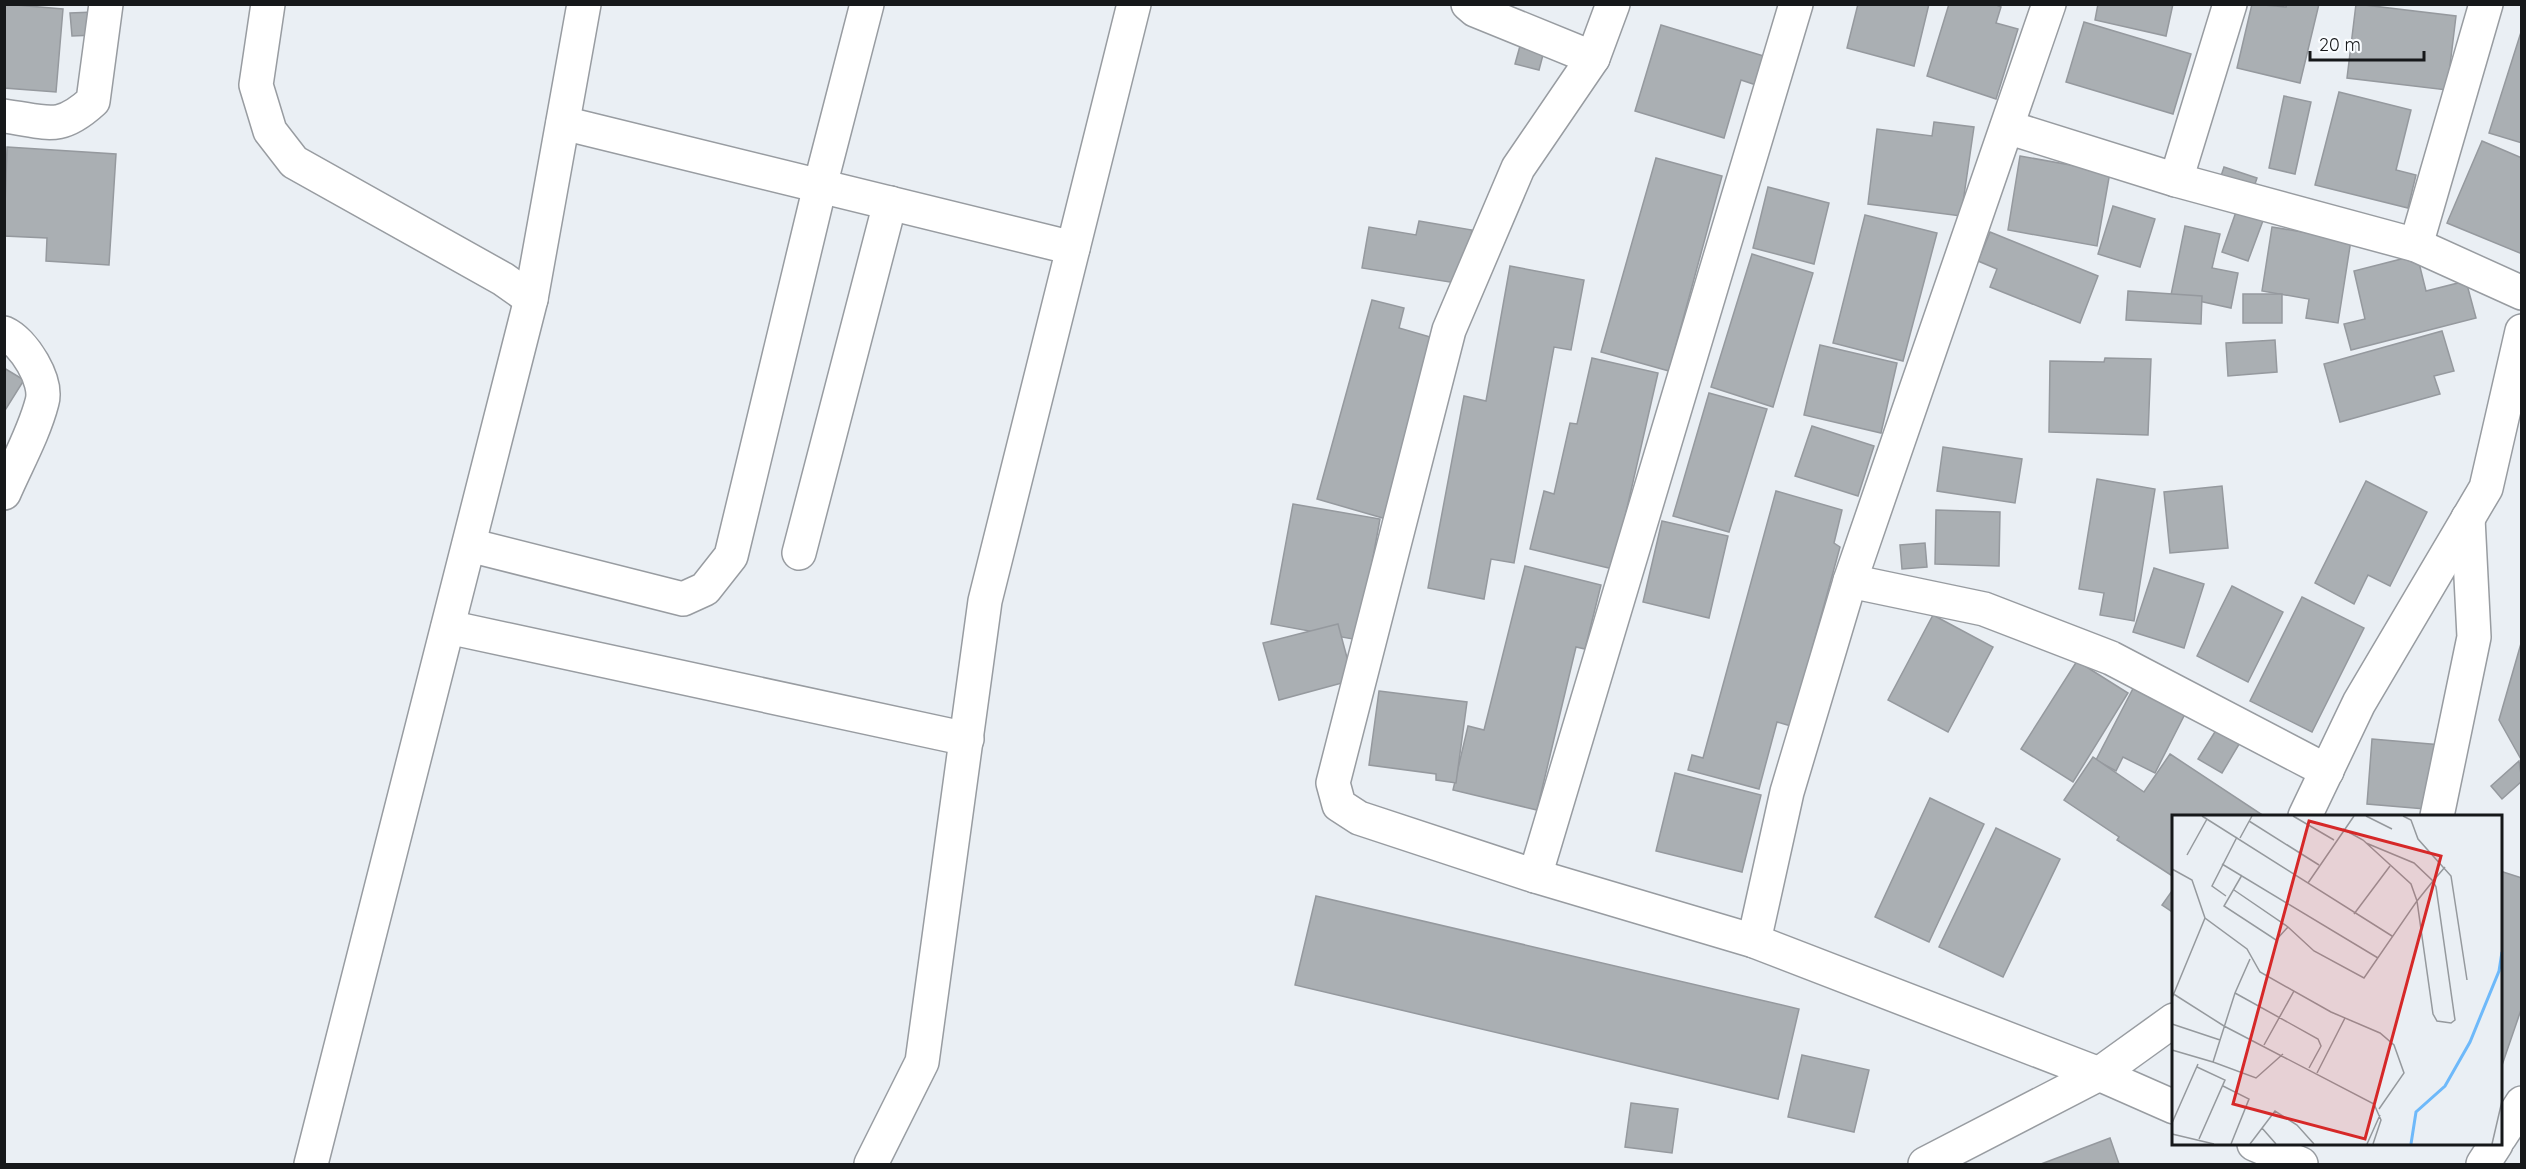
<svg xmlns="http://www.w3.org/2000/svg" width="2526" height="1169" viewBox="0 0 2526 1169" font-family="Quicksand,sans-serif">
<style>
.building{fill:#aaafb3;stroke:#95999e;stroke-width:1.5}
.lines{fill:none;stroke-linecap:round;stroke-linejoin:round}
.minor-casing{stroke:#989ca1;stroke-width:36}
.minor{stroke:#fff;stroke-width:33}
.inset-river{fill:none;stroke:#6eb9fa;stroke-width:3}
.inset-road{fill:none;stroke:#95999d;stroke-width:1.5}
.view{fill:#d62828;fill-opacity:0.15;stroke:#d62828;stroke-width:3}
.inset-edge{fill:none;stroke:#16181a;stroke-width:3}
</style>
<rect width="100%" height="100%" fill="#eaeff4"/>
<!-- building -->
<g class="building">
<polygon points="4,4 63,9 56,92 4,88"/>
<polygon points="1858,4 1929,4 1914,66 1847,48"/>
<polygon points="1949,4 1994,4 2001,7 1996,23 2018,29 1996,99 1927,76"/>
<polygon points="2098,4 2173,4 2166,36 2095,20"/>
<polygon points="2252,4 2286,7 2287,4 2319,4 2300,83 2237,68"/>
<polygon points="2356,4 2456,16 2447,90 2347,78"/>
<polygon points="94,12 96,35 72,36 70,13"/>
<polygon points="2084,22 2191,54 2173,114 2066,82"/>
<polygon points="1661,25 1767,57 1759,86 1741,80 1724,138 1635,111"/>
<polygon points="2522,29 2522,143 2489,133"/>
<polygon points="1520,46 1544,51 1539,70 1515,64"/>
<polygon points="2339,92 2411,110 2396,170 2416,175 2408,208 2315,185"/>
<polygon points="2284,96 2311,102 2295,174 2269,168"/>
<polygon points="1934,122 1974,127 1961,216 1868,204 1877,129 1932,136"/>
<polygon points="2482,141 2522,158 2522,254 2447,223"/>
<polygon points="7,147 116,154 109,265 46,261 47,238 4,236"/>
<polygon points="2020,156 2110,172 2097,246 2008,230"/>
<polygon points="1656,158 1722,176 1669,371 1601,352"/>
<polygon points="2224,167 2257,178 2253,190 2220,179"/>
<polygon points="1768,187 1829,203 1814,264 1753,248"/>
<polygon points="2113,206 2155,219 2140,267 2098,254"/>
<polygon points="2237,209 2264,218 2248,261 2222,252"/>
<polygon points="1865,215 1937,233 1903,361 1833,343"/>
<polygon points="1419,221 1472,230 1462,284 1362,268 1369,227 1416,235"/>
<polygon points="2185,226 2220,234 2212,268 2238,273 2231,308 2171,295"/>
<polygon points="2272,227 2351,240 2338,323 2306,318 2309,299 2262,291"/>
<polygon points="1990,232 2098,276 2080,323 1990,287 1997,269 1978,261"/>
<polygon points="1752,254 1813,273 1773,407 1711,387"/>
<polygon points="2417,255 2426,291 2466,281 2476,318 2351,350 2344,324 2365,319 2354,271"/>
<polygon points="1510,266 1584,280 1571,350 1554,347 1514,563 1491,559 1484,599 1428,588 1464,396 1486,401"/>
<polygon points="2128,291 2202,296 2201,324 2126,320"/>
<rect x="2243" y="294" width="39" height="29"/>
<polygon points="1372,300 1404,308 1399,328 1444,341 1393,521 1317,499"/>
<polygon points="2442,331 2454,371 2434,376 2440,394 2340,422 2324,364"/>
<polygon points="2275,340 2277,372 2228,376 2226,343"/>
<polygon points="1820,345 1897,363 1881,433 1804,415"/>
<polygon points="1592,358 1658,373 1613,569 1530,549 1544,491 1554,494 1570,423 1577,424"/>
<polygon points="2105,358 2151,359 2148,435 2049,432 2050,361 2104,362"/>
<polygon points="4,368 24,380 4,412"/>
<polygon points="1709,393 1767,409 1729,532 1673,516"/>
<polygon points="1812,426 1874,446 1858,496 1795,476"/>
<polygon points="1943,447 2022,459 2015,503 1937,491"/>
<polygon points="2097,479 2155,489 2134,621 2100,615 2104,593 2079,589"/>
<polygon points="2366,481 2427,512 2390,586 2368,575 2354,604 2315,583"/>
<polygon points="2222,486 2228,548 2170,553 2164,492"/>
<polygon points="1776,491 1842,510 1834,543 1840,547 1791,726 1777,722 1759,789 1688,770 1692,755 1703,758"/>
<polygon points="1293,504 1380,519 1358,640 1271,624"/>
<polygon points="1936,510 2000,512 1999,566 1935,564"/>
<polygon points="1662,521 1728,536 1709,618 1643,602"/>
<polygon points="1925,543 1927,567 1902,569 1900,545"/>
<polygon points="1525,566 1601,585 1585,649 1576,647 1537,810 1453,790 1468,726 1484,730"/>
<polygon points="2154,568 2204,584 2184,648 2133,632"/>
<polygon points="2232,586 2283,612 2248,682 2197,656"/>
<polygon points="2302,597 2364,628 2312,732 2250,701"/>
<polygon points="1933,615 1993,647 1948,732 1888,700"/>
<polygon points="1338,624 1353,680 1279,700 1263,643"/>
<polygon points="2522,640 2522,761 2499,720"/>
<polygon points="2077,661 2128,693 2073,782 2021,749"/>
<polygon points="2138,679 2189,706 2155,773 2123,757 2116,771 2096,760"/>
<polygon points="1379,691 1467,702 1456,783 1436,780 1436,774 1369,765"/>
<polygon points="2218,727 2241,741 2222,773 2198,759"/>
<polygon points="2372,739 2442,745 2437,810 2367,804"/>
<polygon points="2170,754 2264,816 2174,816 2174,877 2117,840 2119,837 2064,800 2093,757 2144,792"/>
<polygon points="2519,761 2522,781 2502,799 2491,786"/>
<polygon points="1675,773 1761,795 1742,872 1656,851"/>
<polygon points="1930,798 1984,824 1929,942 1875,917"/>
<polygon points="1996,828 2060,859 2003,977 1939,947"/>
<polygon points="2500,871 2522,878 2522,1007 2500,1071"/>
<polygon points="2174,888 2174,913 2162,905"/>
<polygon points="1316,896 1799,1009 1778,1099 1295,985"/>
<polygon points="1802,1055 1869,1070 1854,1132 1788,1117"/>
<polygon points="1631,1103 1678,1109 1672,1153 1625,1147"/>
<polygon points="2110,1138 2119,1164 2041,1164"/>
</g>
<g class="lines">
<defs>
<g id="minor">
<polyline points="268,4 256,85 270,131 294,162 503,279 531,299"/>
<polyline points="1468,4 1475,10 1593,58"/>
<polyline points="1613,4 1593,58 1518,168 1449,330 1333,783 1339,805 1359,818 1535,876 1754,941 2099,1074 2174,1020"/>
<path d="M4,116C48,122 59,132 93,101L106,4"/>
<polyline points="563,123 1073,248"/>
<polyline points="2007,127 2176,180 2416,245 2522,293"/>
<polyline points="2176,180 2230,4"/>
<polyline points="2416,245 2486,4"/>
<path d="M4,333C24,342 48,381 42,402C34,433 17,463 4,493"/>
<polyline points="469,545 683,599 705,589 731,556 820,186 867,4"/>
<polyline points="799,553 890,203"/>
<polyline points="1850,581 1984,609 2111,658 2327,771"/>
<polyline points="448,627 967,739"/>
<polyline points="2305,816 2359,703 2486,488 2522,331"/>
<polyline points="2437,816 2474,637 2468,518"/>
<polyline points="1535,876 1796,4"/>
<polyline points="1754,941 1787,792 1850,581 2049,4"/>
<polyline points="2500,1137 2522,1103"/>
<polyline points="2254,1144 2301,1164"/>
<polyline points="311,1164 531,299 584,4"/>
<polyline points="871,1164 922,1062 985,601 1134,4"/>
<polyline points="1925,1164 2099,1074 2174,1107"/>
<polyline points="2483,1164 2496,1144"/>
</g>
</defs>
<!-- minor casing -->
<use href="#minor" class="minor-casing"/>
<!-- minor -->
<use href="#minor" class="minor"/>
</g>
<!-- overview -->
<g transform="translate(2172 815)">
<rect width="330" height="330" fill="#eaeff4"/>
<path class="inset-river" d="M239,329L244,297L273,271L298,227L327,156L330,137"/>
<path class="inset-road" d="M30,1L220,121M121,1L162,25M194,1L220,14M231,1L239,5L246,24L279,61L295,165M77,6L147,50M68,23L80,1M194,28L242,48L261,66L264,72L283,205L279,208L265,206L261,199L245,86L261,66L273,52M15,40L35,4M50,49L206,143M0,54L20,65L33,103L75,134L88,157L159,197L208,218L222,230L232,258L207,294M70,60L52,91L104,125L116,112M136,68L182,1M62,75L116,112L142,136L192,163L245,86L239,69L191,25L171,14M54,81L40,71L65,22M182,99L218,51M0,178L52,211L202,289L209,305L201,329M63,178L146,224L149,231L137,253M0,183L33,103M0,209L48,225M92,230L122,176M0,235L41,247L63,178L78,144M41,247L84,263L111,239M25,252L53,265L27,324M145,258L173,203M51,271L77,284L59,329M0,308L26,249M90,313L104,329M0,319L42,329M78,329L103,296L125,310L142,329M195,329L208,300M320,329L330,286"/>
<path class="view" d="M137,6L269,41L193,324L61,289Z"/>
<rect width="330" height="330" class="inset-edge"/>
</g>
<!-- border -->
<rect width="2526" height="1169" fill="none" stroke="#16181a" stroke-width="12"/>
<!-- scale -->
<path d="M2310 51v9h114v-9" fill="none" stroke="#16181a" stroke-width="3"/>
<text x="2319" y="51" font-size="18" fill="#16181a" stroke="#f9fcff" stroke-width="4.5" paint-order="stroke">20 m</text>
</svg>
